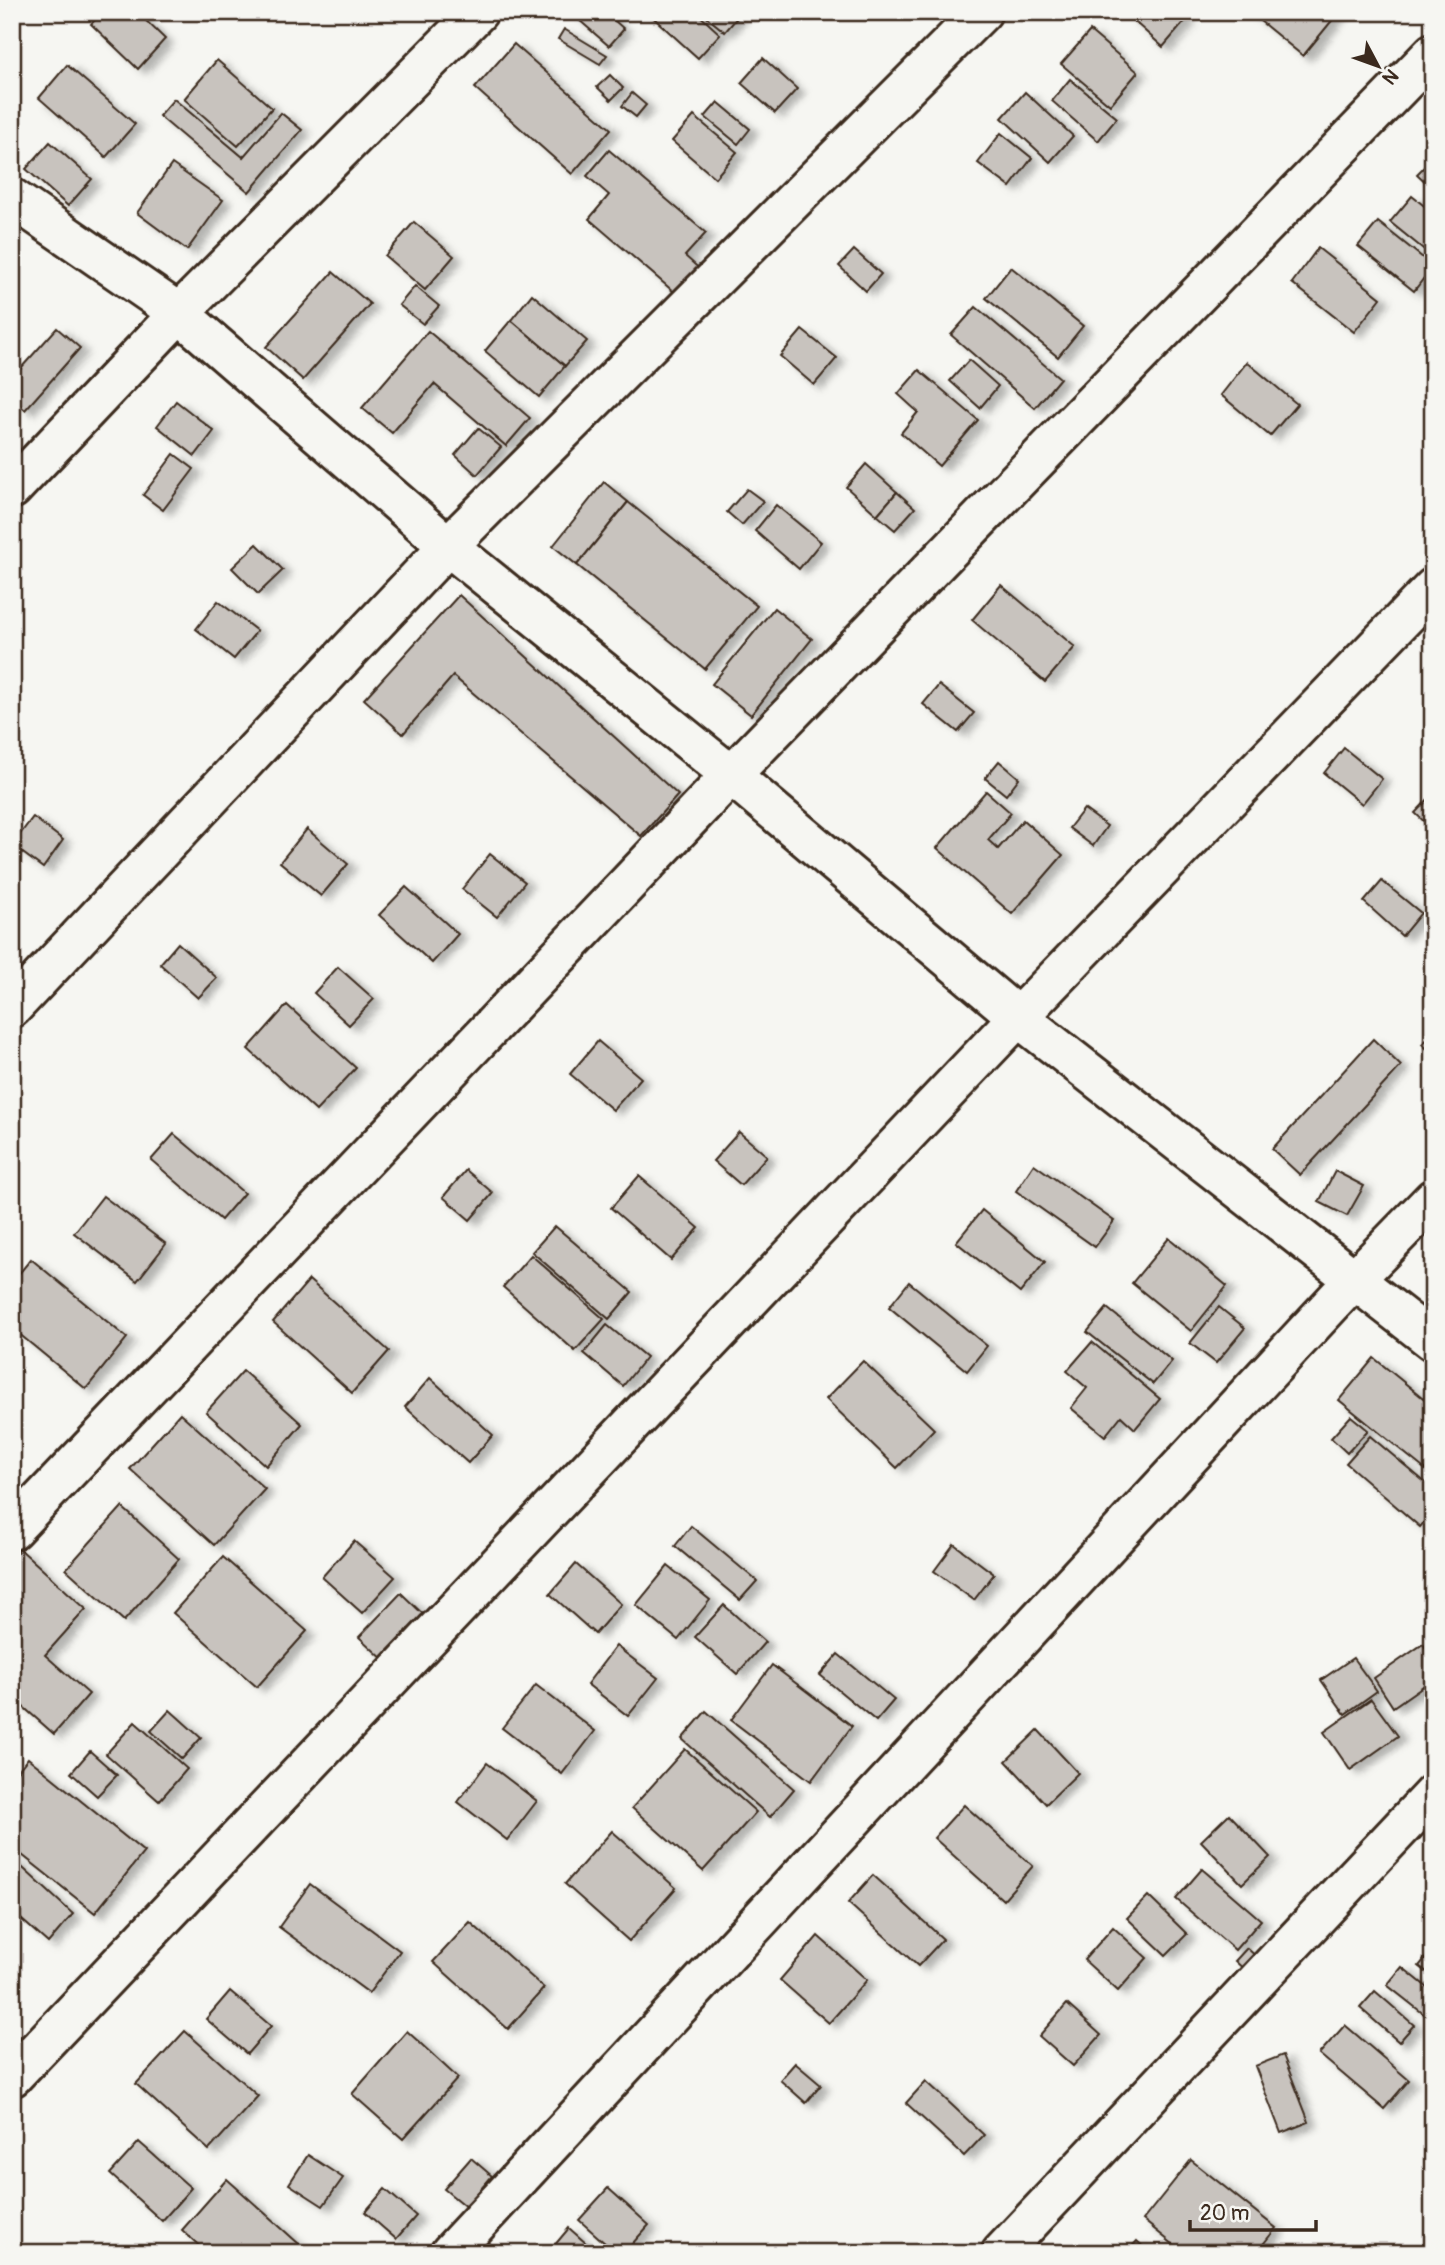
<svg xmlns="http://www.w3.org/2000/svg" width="1445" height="2265" viewBox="0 0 1445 2265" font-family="Pangolin,sans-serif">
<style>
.building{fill:#c8c3be;stroke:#3b2a1e;stroke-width:2;filter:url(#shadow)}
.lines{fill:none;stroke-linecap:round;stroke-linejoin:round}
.minor-casing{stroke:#3b2a1e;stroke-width:44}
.minor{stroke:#f6f6f2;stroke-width:38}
</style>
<defs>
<filter id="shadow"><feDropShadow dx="8" dy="4.5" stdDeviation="3.5" flood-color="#0004"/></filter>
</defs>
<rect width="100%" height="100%" fill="#f6f6f2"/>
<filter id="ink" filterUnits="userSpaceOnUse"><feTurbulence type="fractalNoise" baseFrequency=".0143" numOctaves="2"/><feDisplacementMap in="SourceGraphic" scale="14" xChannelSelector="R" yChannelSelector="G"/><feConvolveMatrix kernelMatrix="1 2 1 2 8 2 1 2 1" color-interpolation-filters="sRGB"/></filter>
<g filter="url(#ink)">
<!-- building -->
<g class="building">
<polygon points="103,12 137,12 165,39 138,69 91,24"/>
<polygon points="605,12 624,29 609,46 571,13"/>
<polygon points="647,12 696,12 720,34 698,58"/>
<polygon points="705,12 740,12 741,13 725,32 703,14"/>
<polygon points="1132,12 1180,12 1187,19 1163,47 1128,16"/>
<polygon points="1249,12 1339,12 1303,56"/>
<polygon points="564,29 607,55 600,64 558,39"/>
<polygon points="1090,31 1138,72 1110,105 1061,64"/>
<polygon points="514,44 611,129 572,174 475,88"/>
<polygon points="763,58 797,89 775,113 741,83"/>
<polygon points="217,60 272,108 238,146 184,99"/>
<polygon points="67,65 135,124 106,157 39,98"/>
<polygon points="610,75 623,88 611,100 597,87"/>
<polygon points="1070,79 1117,118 1098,141 1052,101"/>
<polygon points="1025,92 1073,136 1050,162 1002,118"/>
<polygon points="632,93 646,105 636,117 622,106"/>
<polygon points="174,99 243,157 281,113 302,130 249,192 159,116"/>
<polygon points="718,102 750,129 738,144 705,117"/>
<polygon points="694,116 737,152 715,178 672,141"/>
<polygon points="1001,133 1032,158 1010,187 978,163"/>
<polygon points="50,142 92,179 68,206 26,169"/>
<polygon points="609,150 706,233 685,256 703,272 681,298 589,219 609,195 587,176"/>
<polygon points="1433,158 1433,189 1417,174"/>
<polygon points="172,164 223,200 187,250 137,213"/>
<polygon points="1412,196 1433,213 1433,257 1390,222"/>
<polygon points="414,222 454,256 425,290 385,256"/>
<polygon points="1378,222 1433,266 1414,291 1358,246"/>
<polygon points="1318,248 1381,298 1354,332 1292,283"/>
<polygon points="854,250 881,274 866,291 839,266"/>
<polygon points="1011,267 1083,326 1058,357 986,298"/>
<polygon points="333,272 370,304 303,380 266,347"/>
<polygon points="415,286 439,306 423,324 399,305"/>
<polygon points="532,294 587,341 565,366 511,320"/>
<polygon points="976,307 1060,378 1035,408 951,335"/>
<polygon points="511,320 565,366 539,397 485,351"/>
<polygon points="57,328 80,348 25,410 12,398 12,378"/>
<polygon points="802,330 837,358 814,385 780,356"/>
<polygon points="428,331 530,418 506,446 434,384 392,433 362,408"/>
<polygon points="969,360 998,386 980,408 950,381"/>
<polygon points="1247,362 1297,404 1270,436 1221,395"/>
<polygon points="919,370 978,420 939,466 901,433 918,412 898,394"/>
<polygon points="176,401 214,431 195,456 157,426"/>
<polygon points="478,428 501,447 477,475 455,455"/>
<polygon points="174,454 194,469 163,510 143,495"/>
<polygon points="866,464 897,492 877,515 846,487"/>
<polygon points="604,482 628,502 577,565 553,546"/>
<polygon points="747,489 763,501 742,525 727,512"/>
<polygon points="897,492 915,508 895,530 877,515"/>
<polygon points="628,502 757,606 705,669 577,565"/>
<polygon points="776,505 821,542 799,569 755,531"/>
<polygon points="257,544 283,570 258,594 232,568"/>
<polygon points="1001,585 1075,647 1045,682 972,620"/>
<polygon points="459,595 678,795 641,836 453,676 403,734 364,699"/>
<polygon points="218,601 257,631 234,659 196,629"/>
<polygon points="774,608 812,639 751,715 712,684"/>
<polygon points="939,685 974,713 958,732 923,704"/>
<polygon points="1344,748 1382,779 1362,804 1324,773"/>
<polygon points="999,761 1019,778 1006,795 985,778"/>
<polygon points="986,791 1011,813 988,840 998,849 1023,820 1063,855 1012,914 937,848"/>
<polygon points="1433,794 1433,830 1415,813"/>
<polygon points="1084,809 1107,826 1093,846 1069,828"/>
<polygon points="33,817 63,840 43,868 12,845"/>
<polygon points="307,829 348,864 321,896 280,862"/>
<polygon points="490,854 525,882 497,917 462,889"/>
<polygon points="1382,881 1421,913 1402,936 1364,902"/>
<polygon points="406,887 458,934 432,963 379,915"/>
<polygon points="178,943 217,978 198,998 160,964"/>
<polygon points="338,967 374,999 349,1025 314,993"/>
<polygon points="287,1005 356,1068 316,1111 248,1049"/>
<polygon points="1433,1034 1433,1055 1422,1044"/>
<polygon points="1373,1039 1401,1066 1300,1175 1272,1149"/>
<polygon points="598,1041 641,1078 613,1110 570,1074"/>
<polygon points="739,1132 767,1156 741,1185 713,1161"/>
<polygon points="174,1134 244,1193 221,1220 151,1160"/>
<polygon points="1034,1164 1114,1221 1095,1247 1016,1191"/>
<polygon points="466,1170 493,1193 470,1220 443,1197"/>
<polygon points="1335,1171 1364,1186 1347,1216 1319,1202"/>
<polygon points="639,1176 699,1228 671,1260 611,1208"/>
<polygon points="103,1196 166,1244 137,1281 74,1233"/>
<polygon points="982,1210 1045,1262 1020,1293 956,1242"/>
<polygon points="555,1226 632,1292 609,1319 532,1252"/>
<polygon points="1169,1238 1227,1286 1191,1331 1132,1283"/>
<polygon points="531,1255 604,1319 575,1351 503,1287"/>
<polygon points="31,1259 127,1338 86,1389 12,1328 12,1282"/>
<polygon points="309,1280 389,1351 352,1393 273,1322"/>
<polygon points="909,1282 987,1346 967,1371 889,1307"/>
<polygon points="1219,1307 1245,1328 1216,1363 1190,1343"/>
<polygon points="1107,1308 1172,1361 1153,1384 1087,1332"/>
<polygon points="607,1325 646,1357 623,1386 584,1353"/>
<polygon points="1092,1342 1160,1399 1135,1429 1121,1416 1105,1436 1071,1408 1087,1388 1067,1371"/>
<polygon points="1374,1358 1433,1406 1433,1476 1339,1400"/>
<polygon points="863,1361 934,1429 897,1468 826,1399"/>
<polygon points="243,1371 302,1424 266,1466 206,1412"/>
<polygon points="430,1378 493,1435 468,1463 405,1407"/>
<polygon points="180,1413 265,1489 214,1545 130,1469"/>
<polygon points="1351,1416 1368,1430 1347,1453 1331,1438"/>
<polygon points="1370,1436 1433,1489 1433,1512 1420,1527 1346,1463"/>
<polygon points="122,1507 179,1559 124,1621 66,1569"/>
<polygon points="691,1526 757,1581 740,1600 675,1546"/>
<polygon points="354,1541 395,1577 362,1613 322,1577"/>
<polygon points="954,1544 994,1574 974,1600 934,1571"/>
<polygon points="20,1549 86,1609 45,1655 89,1694 54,1734 12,1697 12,1557"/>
<polygon points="223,1557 307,1631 257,1687 173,1613"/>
<polygon points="576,1564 621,1604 595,1634 550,1594"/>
<polygon points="668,1566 710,1600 678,1640 636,1605"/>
<polygon points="401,1593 427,1618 385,1661 359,1637"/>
<polygon points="724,1605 765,1642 737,1674 695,1637"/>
<polygon points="1423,1644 1433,1659 1433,1679 1393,1707 1374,1678"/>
<polygon points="616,1646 658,1678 628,1716 587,1684"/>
<polygon points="838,1654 894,1700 876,1721 820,1675"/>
<polygon points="1353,1658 1377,1691 1345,1714 1321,1680"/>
<polygon points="772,1665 852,1726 811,1781 731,1720"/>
<polygon points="536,1685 595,1731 562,1774 502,1728"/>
<polygon points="1371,1699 1398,1736 1350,1770 1324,1732"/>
<polygon points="170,1710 201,1738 182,1759 151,1731"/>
<polygon points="706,1711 794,1789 770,1817 682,1739"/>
<polygon points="135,1722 187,1769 159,1801 106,1754"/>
<polygon points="1038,1730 1078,1773 1046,1804 1006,1761"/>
<polygon points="685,1749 756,1812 703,1871 632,1808"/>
<polygon points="90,1751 117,1775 97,1796 71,1773"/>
<polygon points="28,1758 144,1852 95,1913 12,1847 12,1778"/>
<polygon points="487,1763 537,1801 507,1840 458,1802"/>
<polygon points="964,1805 1033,1866 1003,1900 934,1838"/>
<polygon points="1229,1814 1270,1857 1242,1884 1201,1841"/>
<polygon points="612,1831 676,1888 629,1941 565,1884"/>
<polygon points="12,1858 73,1914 48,1943 12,1911"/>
<polygon points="1202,1869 1261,1920 1235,1950 1176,1899"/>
<polygon points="873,1875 943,1939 918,1966 848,1903"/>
<polygon points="310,1884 400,1951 369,1993 279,1927"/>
<polygon points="1148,1896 1187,1934 1166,1955 1127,1918"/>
<polygon points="470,1922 544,1988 508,2029 433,1962"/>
<polygon points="1113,1927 1147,1958 1118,1991 1084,1960"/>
<polygon points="818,1936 867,1980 829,2023 780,1980"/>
<polygon points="1247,1948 1259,1959 1247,1972 1235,1961"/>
<polygon points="1433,1949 1433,1977 1419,1966"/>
<polygon points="1402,1967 1433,1992 1433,2006 1425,2015 1387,1985"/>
<polygon points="230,1991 271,2026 247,2054 206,2019"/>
<polygon points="1375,1991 1414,2025 1399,2042 1360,2008"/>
<polygon points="1067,2004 1101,2035 1073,2066 1039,2036"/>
<polygon points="1345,2025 1409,2080 1384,2109 1319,2054"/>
<polygon points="185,2031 258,2096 209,2150 136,2084"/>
<polygon points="407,2031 458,2078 403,2139 352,2094"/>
<polygon points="1283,2055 1309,2122 1281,2133 1255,2066"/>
<polygon points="795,2063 821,2085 806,2103 780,2080"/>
<polygon points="926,2081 984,2135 964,2156 906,2103"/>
<polygon points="139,2142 191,2188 162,2221 110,2174"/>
<polygon points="308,2155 343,2178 323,2206 289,2184"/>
<polygon points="471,2158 492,2176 466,2207 444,2189"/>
<polygon points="1191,2160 1276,2228 1256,2253 1184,2253 1143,2220"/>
<polygon points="227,2179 309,2253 207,2253 182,2230"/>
<polygon points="608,2188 649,2225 624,2253 616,2253 579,2220"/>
<polygon points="385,2189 416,2216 396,2239 365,2212"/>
<polygon points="569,2228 597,2253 548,2253"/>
<polygon points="1137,2241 1150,2253 1126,2253"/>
</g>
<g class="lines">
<defs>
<g id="minor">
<polyline points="12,198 179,313 448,546 731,775 1018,1017 1433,1341"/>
<polyline points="12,489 179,313 478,12"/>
<polyline points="12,1008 448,546 982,12"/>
<polyline points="12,1530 731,775 1433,53"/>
<polyline points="12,2077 1018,1017 1433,588"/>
<polyline points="450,2253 1354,1280 1433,1199"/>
<polyline points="1001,2253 1433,1794"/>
</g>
</defs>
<!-- minor casing -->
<use href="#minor" class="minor-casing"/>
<!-- minor -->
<use href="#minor" class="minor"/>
</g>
</g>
<!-- margin -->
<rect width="1445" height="2265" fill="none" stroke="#f6f6f2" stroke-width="42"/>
<rect x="21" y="21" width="1403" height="2223" fill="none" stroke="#3b2a1e" stroke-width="2.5" filter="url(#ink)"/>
<!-- north arrow -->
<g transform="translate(1378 66) rotate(131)" stroke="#f6f6f2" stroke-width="5" paint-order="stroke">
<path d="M0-5L12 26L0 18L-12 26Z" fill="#3b2a1e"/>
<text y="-10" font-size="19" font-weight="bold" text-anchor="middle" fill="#3b2a1e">N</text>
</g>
<!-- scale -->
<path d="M1190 2220v10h126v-10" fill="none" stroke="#3b2a1e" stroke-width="3.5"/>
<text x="1200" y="2220" font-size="21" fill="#3b2a1e" stroke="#f6f6f2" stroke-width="5" paint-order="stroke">20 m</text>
</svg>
